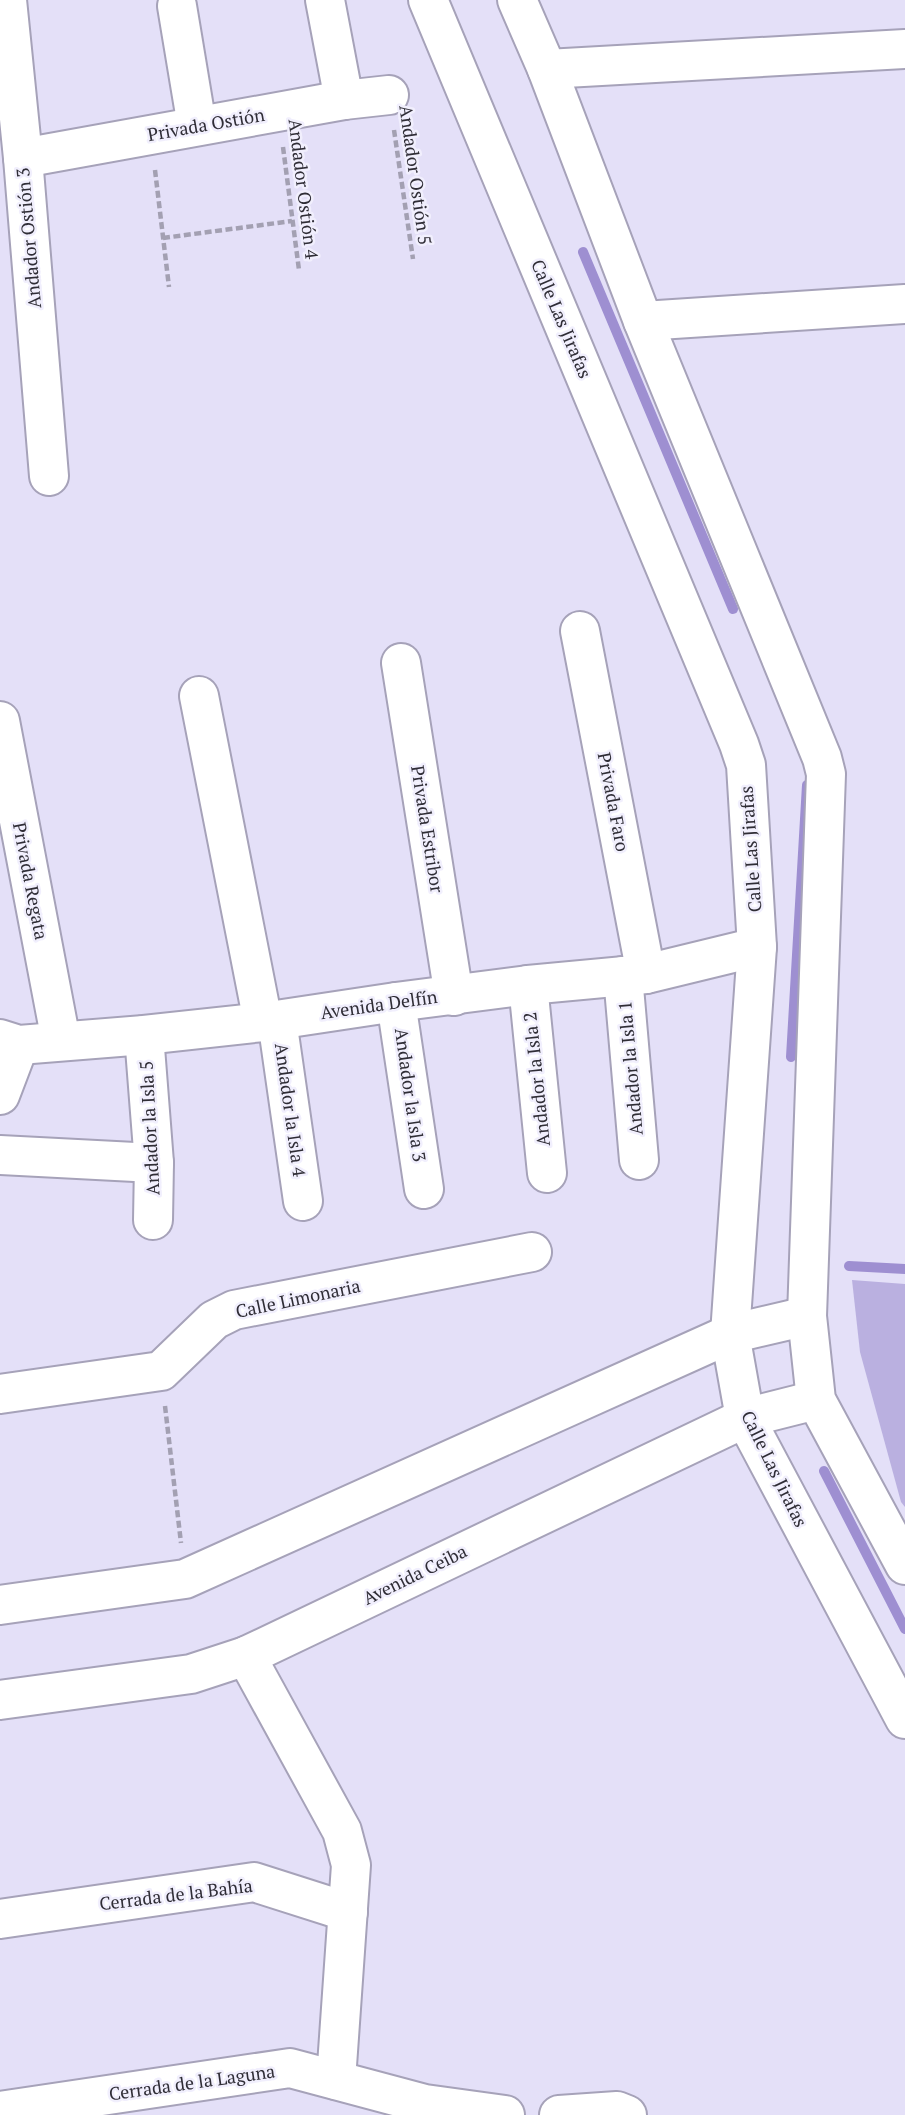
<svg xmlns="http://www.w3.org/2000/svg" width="905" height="2115" viewBox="0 0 905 2115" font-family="'PT Serif',serif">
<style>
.green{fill:#bab0e0}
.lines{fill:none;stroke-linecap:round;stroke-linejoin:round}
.stream{stroke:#9e8fd1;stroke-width:10}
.street-casing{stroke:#a6a2b9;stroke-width:42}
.secondary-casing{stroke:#a6a2b9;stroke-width:42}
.path{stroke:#a3a0b2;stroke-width:4.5;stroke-dasharray:7 3.5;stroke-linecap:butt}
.street{stroke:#fff;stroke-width:38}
.secondary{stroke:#fff;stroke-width:38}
.labels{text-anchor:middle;stroke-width:5;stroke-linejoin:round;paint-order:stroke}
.street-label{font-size:18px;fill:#2f2d36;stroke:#f1effd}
</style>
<rect width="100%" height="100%" fill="#e4e0f8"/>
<!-- green -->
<polygon class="green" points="852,1280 905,1284 905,1507 901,1502 860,1352"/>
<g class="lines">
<!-- stream -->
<g class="stream">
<polyline points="583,252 733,609"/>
<polyline points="791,1057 807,785"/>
<polyline points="849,1266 905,1269"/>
<polyline points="824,1471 905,1629"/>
</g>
<defs>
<g id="street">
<polyline points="7,0 23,158 49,476"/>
<polyline points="325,0 344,100"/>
<polyline points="177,6 197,126"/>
<polyline points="547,69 905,49"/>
<polyline points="23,158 344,100 389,95"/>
<polyline points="643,321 905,304"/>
<polyline points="580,631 646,974"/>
<polyline points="401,663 454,996"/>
<polyline points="199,696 263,1022"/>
<polyline points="0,721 61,1041"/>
<polyline points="623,976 639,1160"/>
<polyline points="528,985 547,1173"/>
<polyline points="396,1002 424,1189"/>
<polyline points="277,1020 303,1201"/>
<polyline points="144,1035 154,1163 153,1220"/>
<polyline points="0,1039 19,1045 144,1035 263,1022 396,1002 528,985 646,974 757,947"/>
<polyline points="0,1095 19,1045"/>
<polyline points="0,1155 154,1163"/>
<polyline points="0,1394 161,1371 214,1320 234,1310 532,1252"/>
<polyline points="0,1605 185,1579 730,1334 807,1316"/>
<polyline points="246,1656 342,1831 351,1865 336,2080"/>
<polyline points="0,1700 191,1674 246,1656 745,1418 816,1400"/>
<polyline points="0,1919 254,1882 348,1912"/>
<polyline points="0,2111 290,2068 425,2104 505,2115"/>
<polyline points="559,2115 617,2111 627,2115"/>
</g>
<g id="secondary">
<polyline points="428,0 739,744 746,765 757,947 730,1334 745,1418 905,1719"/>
<polyline points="517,0 547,69 643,321 822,758 826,774 807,1316 816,1400 905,1565"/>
</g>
</defs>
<!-- street casing -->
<use href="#street" class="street-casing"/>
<!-- secondary casing -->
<use href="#secondary" class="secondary-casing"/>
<!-- path -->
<g class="path">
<polyline points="394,130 413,259"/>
<polyline points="283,147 299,270"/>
<polyline points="155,170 169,287"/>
<polyline points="163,238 292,221"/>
<polyline points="165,1406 181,1543"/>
</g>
<!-- street -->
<use href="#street" class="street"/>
<!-- secondary -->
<use href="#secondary" class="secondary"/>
</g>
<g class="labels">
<!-- street labels -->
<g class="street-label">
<text transform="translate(206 125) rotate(-10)" y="6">Privada Ostión</text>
<text transform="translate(415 175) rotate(82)" y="6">Andador Ostión 5</text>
<text transform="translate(303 189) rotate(83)" y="6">Andador Ostión 4</text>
<text transform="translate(29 238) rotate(-95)" y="6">Andador Ostión 3</text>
<text transform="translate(561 319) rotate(67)" y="6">Calle Las Jirafas</text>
<text transform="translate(613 802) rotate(79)" y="6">Privada Faro</text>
<text transform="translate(427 829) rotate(81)" y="6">Privada Estribor</text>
<text transform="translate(751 849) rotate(-94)" y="6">Calle Las Jirafas</text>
<text transform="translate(30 881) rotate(79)" y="6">Privada Regata</text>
<text transform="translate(379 1005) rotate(-8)" y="6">Avenida Delfín</text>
<text transform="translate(631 1068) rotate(-95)" y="6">Andador la Isla 1</text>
<text transform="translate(537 1079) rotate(-96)" y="6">Andador la Isla 2</text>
<text transform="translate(410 1095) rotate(82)" y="6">Andador la Isla 3</text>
<text transform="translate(290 1110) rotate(82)" y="6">Andador la Isla 4</text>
<text transform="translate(150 1128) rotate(-93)" y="6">Andador la Isla 5</text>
<text transform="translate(298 1299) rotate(-12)" y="6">Calle Limonaria</text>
<text transform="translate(774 1469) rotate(64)" y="6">Calle Las Jirafas</text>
<text transform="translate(415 1575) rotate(-26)" y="6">Avenida Ceiba</text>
<text transform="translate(176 1895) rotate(-7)" y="6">Cerrada de la Bahía</text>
<text transform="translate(192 2083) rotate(-8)" y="6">Cerrada de la Laguna</text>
</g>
</g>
</svg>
